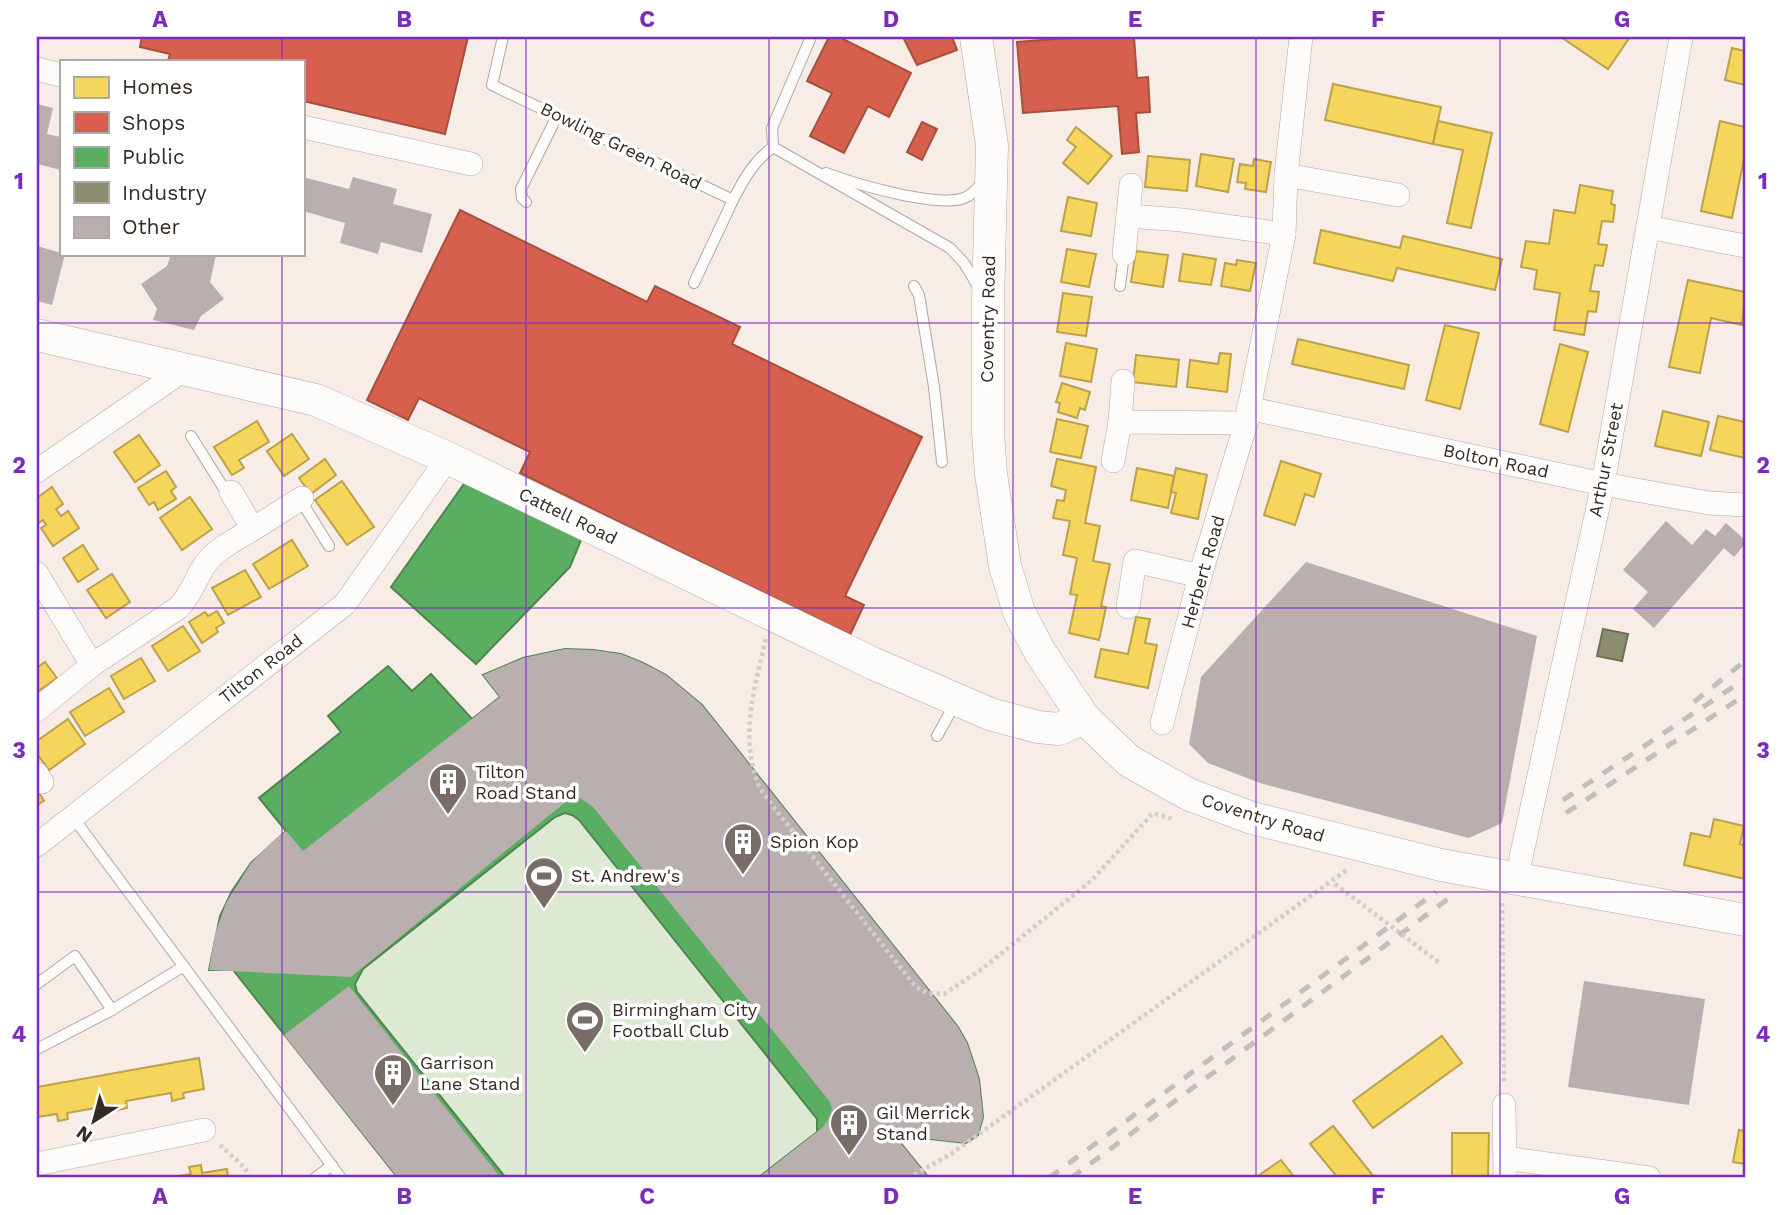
<svg xmlns="http://www.w3.org/2000/svg" width="1782" height="1215" viewBox="0 0 1782 1215" font-family="'Work Sans',sans-serif">
<style>
.green{fill:#dde9d3}
.homes{fill:#f6d55c;stroke:#bca24b;stroke-width:2}
.shops{fill:#d6604d;stroke:#a65040;stroke-width:2}
.public{fill:#5aae61;stroke:#4f864e;stroke-width:2}
.industry{fill:#8c8c6e;stroke:#726f58;stroke-width:2}
.building{fill:#baafaf}
.lines{fill:none;stroke-linecap:round;stroke-linejoin:round}
.lane-casing{stroke:#b2a8a2;stroke-width:12}
.street-casing{stroke:#b2a8a2;stroke-width:24}
.secondary-casing{stroke:#b2a8a2;stroke-width:33}
.path{stroke:#d2ceca;stroke-width:4.5;stroke-dasharray:3.5 3.5;stroke-linecap:butt}
.lane{stroke:#fefcfb;stroke-width:10}
.street{stroke:#fefcfb;stroke-width:23}
.secondary{stroke:#fefcfb;stroke-width:32}
.rail{stroke:#c1bfbd;stroke-width:5;stroke-dasharray:12 12;stroke-linecap:butt}
.path-bridge{stroke:#d2ceca;stroke-width:4.5;stroke-dasharray:3.5 3.5;stroke-linecap:butt}
.grid{fill:none;stroke:#7b2cbf;stroke-width:2;stroke-opacity:0.55}
.labels{text-anchor:middle;stroke-width:7;stroke-linejoin:round;paint-order:stroke}
.street-label{font-size:18px;fill:#352a23;stroke:#fff}
.poi-label{font-size:18px;fill:#352a23;stroke:#fff;text-anchor:start}
.neatline{fill:none;stroke:#7b2cbf;stroke-width:2.5}
.grid-label{font-size:23px;text-anchor:middle;font-weight:bold;fill:#7b2cbf}
</style>
<rect width="100%" height="100%" fill="#f7ece6"/>
<!-- green -->
<path class="green" d="M565,649C626,651 658,663 702,705L958,1027C975,1058 985,1092 981,1128L978,1135L966,1143L895,1136L929,1178H398L233,971L209,970C218,910 237,869 286,831L259,798L341,732L328,716L388,666L412,691L431,674L472,719L499,697L483,675L523,658Z"/>
<!-- homes -->
<g class="homes">
<polygon points="1561,37 1630,37 1608,69"/>
<polygon points="1732,48 1745,51 1745,85 1725,80"/>
<polygon points="1333,84 1441,107 1433,144 1325,120"/>
<polygon points="1438,121 1492,133 1471,228 1447,223 1463,150 1433,144"/>
<polygon points="1720,121 1745,127 1745,154 1732,218 1701,211"/>
<polygon points="1076,127 1112,156 1088,184 1063,163 1076,147 1067,140"/>
<polygon points="1201,154 1234,159 1228,192 1196,186"/>
<polygon points="1148,156 1190,160 1187,191 1145,187"/>
<polygon points="1254,159 1271,162 1266,192 1245,189 1246,183 1237,182 1240,164 1253,166"/>
<polygon points="1580,185 1613,191 1611,204 1615,205 1613,222 1602,221 1598,244 1607,245 1603,266 1595,265 1590,291 1599,292 1596,312 1588,311 1584,335 1554,330 1560,293 1534,289 1537,270 1521,267 1526,241 1549,244 1554,210 1575,213"/>
<polygon points="1068,197 1097,203 1091,236 1061,231"/>
<polygon points="1321,230 1400,248 1403,236 1502,259 1495,290 1397,268 1393,281 1314,263"/>
<polygon points="1067,249 1096,254 1089,287 1061,282"/>
<polygon points="1136,251 1168,255 1163,287 1131,282"/>
<polygon points="1183,254 1216,259 1211,285 1179,281"/>
<polygon points="1237,260 1256,263 1250,291 1221,286 1225,263 1236,265"/>
<polygon points="1688,280 1745,292 1742,325 1711,318 1700,373 1669,367"/>
<polygon points="1063,293 1092,297 1086,336 1057,332"/>
<polygon points="1445,325 1479,333 1460,409 1426,400"/>
<polygon points="1298,339 1409,365 1404,389 1292,364"/>
<polygon points="1066,343 1097,349 1091,382 1060,376"/>
<polygon points="1560,344 1588,352 1568,432 1540,424"/>
<polygon points="1220,353 1231,354 1227,392 1187,387 1190,360 1218,364"/>
<polygon points="1136,355 1179,360 1176,387 1133,382"/>
<polygon points="1062,383 1090,392 1085,410 1080,408 1077,418 1058,412 1060,403 1056,402"/>
<polygon points="1663,411 1709,422 1701,456 1655,446"/>
<polygon points="1718,416 1745,422 1745,458 1710,450"/>
<polygon points="1057,419 1088,426 1081,458 1050,452"/>
<polygon points="257,421 269,442 239,460 244,468 232,475 214,447"/>
<polygon points="292,434 309,459 284,476 267,451"/>
<polygon points="139,435 160,465 135,482 114,452"/>
<polygon points="325,459 336,475 311,494 299,478"/>
<polygon points="1057,459 1096,467 1085,523 1100,526 1093,561 1110,564 1101,606 1106,607 1099,640 1069,633 1077,595 1070,594 1077,558 1063,555 1070,521 1053,518 1057,500 1064,501 1066,490 1051,486"/>
<polygon points="1281,461 1321,474 1314,497 1305,494 1295,525 1264,515"/>
<polygon points="1137,468 1174,476 1168,508 1131,500"/>
<polygon points="1176,468 1207,475 1198,519 1171,513 1176,493 1171,492"/>
<polygon points="166,471 176,487 171,491 176,499 158,510 154,502 149,505 138,488"/>
<polygon points="342,481 374,527 347,545 315,500"/>
<polygon points="52,487 63,504 56,509 61,516 68,511 79,528 53,546 41,528 46,525 43,520 39,523 37,521 37,498"/>
<polygon points="190,497 212,529 182,550 160,518"/>
<polygon points="292,540 308,566 269,589 253,564"/>
<polygon points="83,545 98,569 78,582 63,558"/>
<polygon points="245,570 261,597 228,615 212,588"/>
<polygon points="112,574 130,602 106,618 87,590"/>
<polygon points="217,611 224,623 216,628 218,632 202,643 189,622 205,612 208,616"/>
<polygon points="1136,617 1150,619 1145,643 1157,645 1148,688 1095,677 1101,649 1128,654"/>
<polygon points="183,626 200,651 168,671 152,646"/>
<polygon points="141,658 155,681 124,699 111,676"/>
<polygon points="45,662 57,678 37,692 37,664 38,667"/>
<polygon points="109,688 124,712 85,736 70,712"/>
<polygon points="68,719 85,744 49,770 37,754 37,741"/>
<polygon points="37,789 44,801 37,805"/>
<polygon points="1714,819 1744,826 1740,844 1745,846 1745,879 1684,865 1691,833 1710,837"/>
<polygon points="1442,1036 1462,1063 1373,1128 1353,1101"/>
<polygon points="199,1058 204,1089 183,1093 184,1098 172,1101 171,1093 126,1101 127,1108 114,1111 113,1105 67,1113 68,1119 58,1121 57,1114 37,1117 37,1087"/>
<polygon points="1333,1126 1375,1178 1338,1178 1310,1144"/>
<polygon points="1739,1130 1745,1131 1745,1164 1733,1162"/>
<polygon points="1452,1133 1489,1133 1488,1178 1452,1178"/>
<polygon points="1281,1160 1295,1178 1255,1178"/>
<polygon points="201,1165 202,1173 227,1169 228,1178 167,1178 191,1174 189,1167"/>
</g>
<!-- shops -->
<g class="shops">
<polygon points="142,37 468,37 445,134 303,101 303,61 168,61 170,54 140,47"/>
<polygon points="829,37 839,37 911,73 889,117 868,106 844,153 810,136 832,93 807,81"/>
<polygon points="903,37 952,37 957,50 917,65"/>
<polygon points="1082,37 1134,37 1137,78 1148,77 1150,112 1136,113 1139,152 1122,154 1118,106 1023,113 1017,42"/>
<polygon points="922,122 937,129 922,160 907,152"/>
<polygon points="460,210 647,302 655,286 740,327 732,344 922,437 845,596 864,605 850,635 520,473 530,452 419,398 408,420 367,400"/>
</g>
<!-- public -->
<g class="public">
<polygon points="466,481 583,535 570,567 476,664 391,587"/>
<polygon points="565,649 593,650 621,654 643,663 666,675 702,705 958,1027 967,1043 979,1079 983,1117 978,1135 966,1143 894,1135 929,1178 758,1178 817,1132 817,1119 579,820 572,815 565,813 555,817 363,969 355,984 357,992 506,1178 398,1178 233,970 209,970 220,916 232,891 251,863 286,831 259,798 341,732 328,716 388,666 412,691 431,674 472,719 500,697 483,675 523,658"/>
</g>
<!-- industry -->
<polygon class="industry" points="1603,629 1628,634 1622,661 1597,656"/>
<!-- building -->
<g class="building">
<polygon points="37,104 53,108 47,134 61,137 61,170 37,164"/>
<polygon points="303,177 349,189 353,177 397,189 393,204 432,214 422,253 381,242 378,254 340,243 345,223 303,211"/>
<polygon points="37,246 65,254 52,305 37,301"/>
<polygon points="171,254 216,255 210,282 224,299 201,316 194,330 153,320 157,309 141,284 167,266"/>
<polygon points="1666,521 1692,545 1706,529 1715,536 1726,523 1745,540 1745,544 1734,557 1724,548 1654,628 1633,609 1648,592 1623,570"/>
<polygon points="1306,562 1537,636 1502,823 1469,838 1260,783 1208,763 1189,744 1201,677"/>
<polygon points="565,649 593,650 621,654 643,663 666,675 702,705 958,1027 967,1043 979,1079 983,1117 978,1135 966,1143 894,1135 929,1178 758,1178 823,1127 830,1116 832,1109 830,1102 593,807 580,798 568,800 351,977 209,970 215,934 226,903 251,863 273,841 286,831 303,851 500,697 483,675 523,658"/>
<polygon points="1584,981 1705,999 1689,1105 1568,1087"/>
<polygon points="349,986 501,1178 398,1178 284,1035"/>
</g>
<g class="lines">
<defs>
<g id="lane">
<path d="M503,37L492,85L733,200C744,179 753,162 773,147L950,248L964,263L979,288"/>
<polyline points="773,147 772,128 811,37"/>
<path d="M826,173C855,184 937,208 964,198C973,195 979,186 984,180"/>
<polyline points="526,202 522,198 521,189 557,116"/>
<polyline points="694,283 733,200"/>
<polyline points="914,286 919,295 934,387 942,462"/>
<polyline points="1120,286 1124,254"/>
<polyline points="191,436 223,487 231,492"/>
<polyline points="300,499 329,546"/>
<polyline points="937,736 956,702"/>
<polyline points="72,816 341,1178"/>
<polyline points="37,984 75,956 112,1010"/>
<polyline points="37,1049 112,1010 184,966"/>
<polyline points="315,1178 332,1165"/>
</g>
<g id="street">
<polyline points="37,69 61,75"/>
<polyline points="303,127 471,164"/>
<polyline points="1286,175 1398,195"/>
<polyline points="1128,216 1182,220 1284,234"/>
<polyline points="1648,227 1745,246"/>
<polyline points="1124,254 1131,185"/>
<polyline points="1248,408 1603,484 1709,503 1745,505"/>
<polyline points="1120,422 1123,381"/>
<polyline points="1113,461 1120,422 1246,423"/>
<polyline points="37,471 185,369"/>
<polyline points="231,492 253,529 302,498"/>
<polyline points="37,574 92,665"/>
<polyline points="1128,607 1135,561 1200,576"/>
<path d="M37,710L92,665L178,608C192,594 194,581 204,566C214,550 237,539 253,529"/>
<polyline points="1162,723 1200,576 1246,423 1284,234 1286,175 1301,37"/>
<polyline points="37,774 42,782"/>
<polyline points="37,845 345,604 448,458"/>
<polyline points="1516,880 1603,484 1681,37"/>
<polyline points="1504,1105 1505,1178"/>
<polyline points="1505,1158 1649,1178"/>
<polyline points="37,1164 204,1130"/>
</g>
<g id="secondary">
<polyline points="976,37 992,145 988,303 988,432 991,474 1005,566 1019,612 1040,652 1084,718 1129,761 1190,795 1252,818 1441,865 1745,920"/>
<polyline points="37,335 316,400 448,458 872,663 990,714 1038,727 1059,729 1084,718"/>
</g>
</defs>
<!-- lane casing -->
<use href="#lane" class="lane-casing"/>
<!-- street casing -->
<use href="#street" class="street-casing"/>
<!-- secondary casing -->
<use href="#secondary" class="secondary-casing"/>
<!-- path -->
<g class="path">
<path d="M766,639C755,686 740,732 757,781C760,790 769,800 775,809L915,986L927,993L944,994L982,969L1091,881L1153,813L1173,819"/>
<polyline points="1502,903 1504,1083"/>
<polyline points="220,1145 246,1169 247,1178"/>
<polyline points="908,1178 951,1154 1348,869"/>
</g>
<!-- lane -->
<use href="#lane" class="lane"/>
<!-- street -->
<use href="#street" class="street"/>
<!-- secondary -->
<use href="#secondary" class="secondary"/>
<!-- rail -->
<g class="rail">
<polyline points="1694,702 1745,661"/>
<polyline points="1563,800 1745,679"/>
<polyline points="1566,813 1745,695"/>
<polyline points="1049,1178 1436,892"/>
<polyline points="1071,1178 1448,899"/>
</g>
<!-- path-bridge -->
<polyline class="path-bridge" points="1335,884 1441,964"/>
</g>
<!-- grid -->
<path class="grid" d="M282,37V61M526,37V1178M769,37V1178M1013,37V1178M1256,37V1178M1500,37V1178M282,254V1178M37,323H1745M37,608H1745M37,892H1745"/>
<!-- icons -->
<defs>
<symbol id="building-pin" viewBox="-11 -11 22 30"><path d="M0 17L-7.5 6A9.5 9.5 0 1 1 7.5 6Z" fill="#796e67" stroke="#fff"/><path d="M-4-6H4V6H1V3H-1V6H-4ZM-2.5-4.3h1.7v1.8h-1.7ZM.8-4.3h1.7v1.8H.8ZM-2.5-1h1.7V.8h-1.7ZM.8-1h1.7V.8H.8Z" fill="#fff"/></symbol>
<symbol id="stadium-pin" viewBox="-11 -11 22 30"><path d="M0 17L-7.5 6A9.5 9.5 0 1 1 7.5 6Z" fill="#796e67" stroke="#fff"/><path d="M0-5a6.5 5 0 1 0 0 10a6.5 5 0 1 0 0-10ZM-3.5-1.8h7v3.6h-7Z" fill="#fff"/></symbol>
</defs>
<g fill-rule="evenodd">
<use href="#building-pin" x="426" y="760" width="44" height="60"/>
<use href="#building-pin" x="721" y="820" width="44" height="60"/>
<use href="#stadium-pin" x="522" y="854" width="44" height="60"/>
<use href="#stadium-pin" x="563" y="998" width="44" height="60"/>
<use href="#building-pin" x="371" y="1051" width="44" height="60"/>
<use href="#building-pin" x="827" y="1101" width="44" height="60"/>
</g>
<g class="labels">
<!-- street labels -->
<g class="street-label">
<text transform="translate(621 146) rotate(26)" y="6">Bowling Green Road</text>
<text transform="translate(988 319) rotate(-89)" y="6">Coventry Road</text>
<text transform="translate(1606 460) rotate(-79)" y="6">Arthur Street</text>
<text transform="translate(1496 461) rotate(12)" y="6">Bolton Road</text>
<text transform="translate(568 516) rotate(26)" y="6">Cattell Road</text>
<text transform="translate(1203 572) rotate(-74)" y="6">Herbert Road</text>
<text transform="translate(261 669) rotate(-38)" y="6">Tilton Road</text>
<text transform="translate(1263 818) rotate(17)" y="6">Coventry Road</text>
</g>
<!-- poi labels -->
<g class="poi-label">
<text x="475" y="778">Tilton<tspan x="475" dy="21">Road Stand</tspan></text>
<text x="770" y="848">Spion Kop</text>
<text x="571" y="882">St. Andrew's</text>
<text x="612" y="1016">Birmingham City<tspan x="612" dy="21">Football Club</tspan></text>
<text x="420" y="1069">Garrison<tspan x="420" dy="21">Lane Stand</tspan></text>
<text x="876" y="1119">Gil Merrick<tspan x="876" dy="21">Stand</tspan></text>
</g>
</g>
<!-- border -->
<rect width="1782" height="1215" fill="none" stroke="#ffffff" stroke-width="77"/>
<!-- legend -->
<rect x="60" y="60" width="245" height="196" fill="#ffffff" stroke="#aeaaa7" stroke-width="2"/>
<rect x="74" y="77" width="35" height="21" fill="#f6d55c" stroke="#aeaaa7" stroke-width="2"/>
<text x="122" y="94" font-size="21" fill="#352a23">Homes</text>
<rect x="74" y="112" width="35" height="21" fill="#d6604d" stroke="#aeaaa7" stroke-width="2"/>
<text x="122" y="130" font-size="21" fill="#352a23">Shops</text>
<rect x="74" y="147" width="35" height="21" fill="#5aae61" stroke="#aeaaa7" stroke-width="2"/>
<text x="122" y="164" font-size="21" fill="#352a23">Public</text>
<rect x="74" y="182" width="35" height="21" fill="#8c8c6e" stroke="#aeaaa7" stroke-width="2"/>
<text x="122" y="200" font-size="21" fill="#352a23">Industry</text>
<rect x="74" y="217" width="35" height="21" fill="#baafaf" stroke="#aeaaa7" stroke-width="2"/>
<text x="122" y="234" font-size="21" fill="#352a23">Other</text>
<!-- north arrow -->
<g transform="translate(94 1121) rotate(216)" stroke="#ffffff" stroke-width="5" paint-order="stroke">
<path d="M0-5L12 26L0 18L-12 26Z" fill="#352a23"/>
<text y="-10" font-size="19" font-weight="bold" text-anchor="middle" fill="#352a23">N</text>
</g>
<rect x="38" y="38" width="1706" height="1138" class="neatline"/>
<g class="grid-label">
<text x="160" y="27">A</text>
<text x="404" y="27">B</text>
<text x="647" y="27">C</text>
<text x="891" y="27">D</text>
<text x="1135" y="27">E</text>
<text x="1378" y="27">F</text>
<text x="1622" y="27">G</text>
<text x="19" y="189">1</text>
<text x="1763" y="189">1</text>
<text x="19" y="473">2</text>
<text x="1763" y="473">2</text>
<text x="19" y="758">3</text>
<text x="1763" y="758">3</text>
<text x="19" y="1042">4</text>
<text x="1763" y="1042">4</text>
<text x="160" y="1204">A</text>
<text x="404" y="1204">B</text>
<text x="647" y="1204">C</text>
<text x="891" y="1204">D</text>
<text x="1135" y="1204">E</text>
<text x="1378" y="1204">F</text>
<text x="1622" y="1204">G</text>
</g>
</svg>
